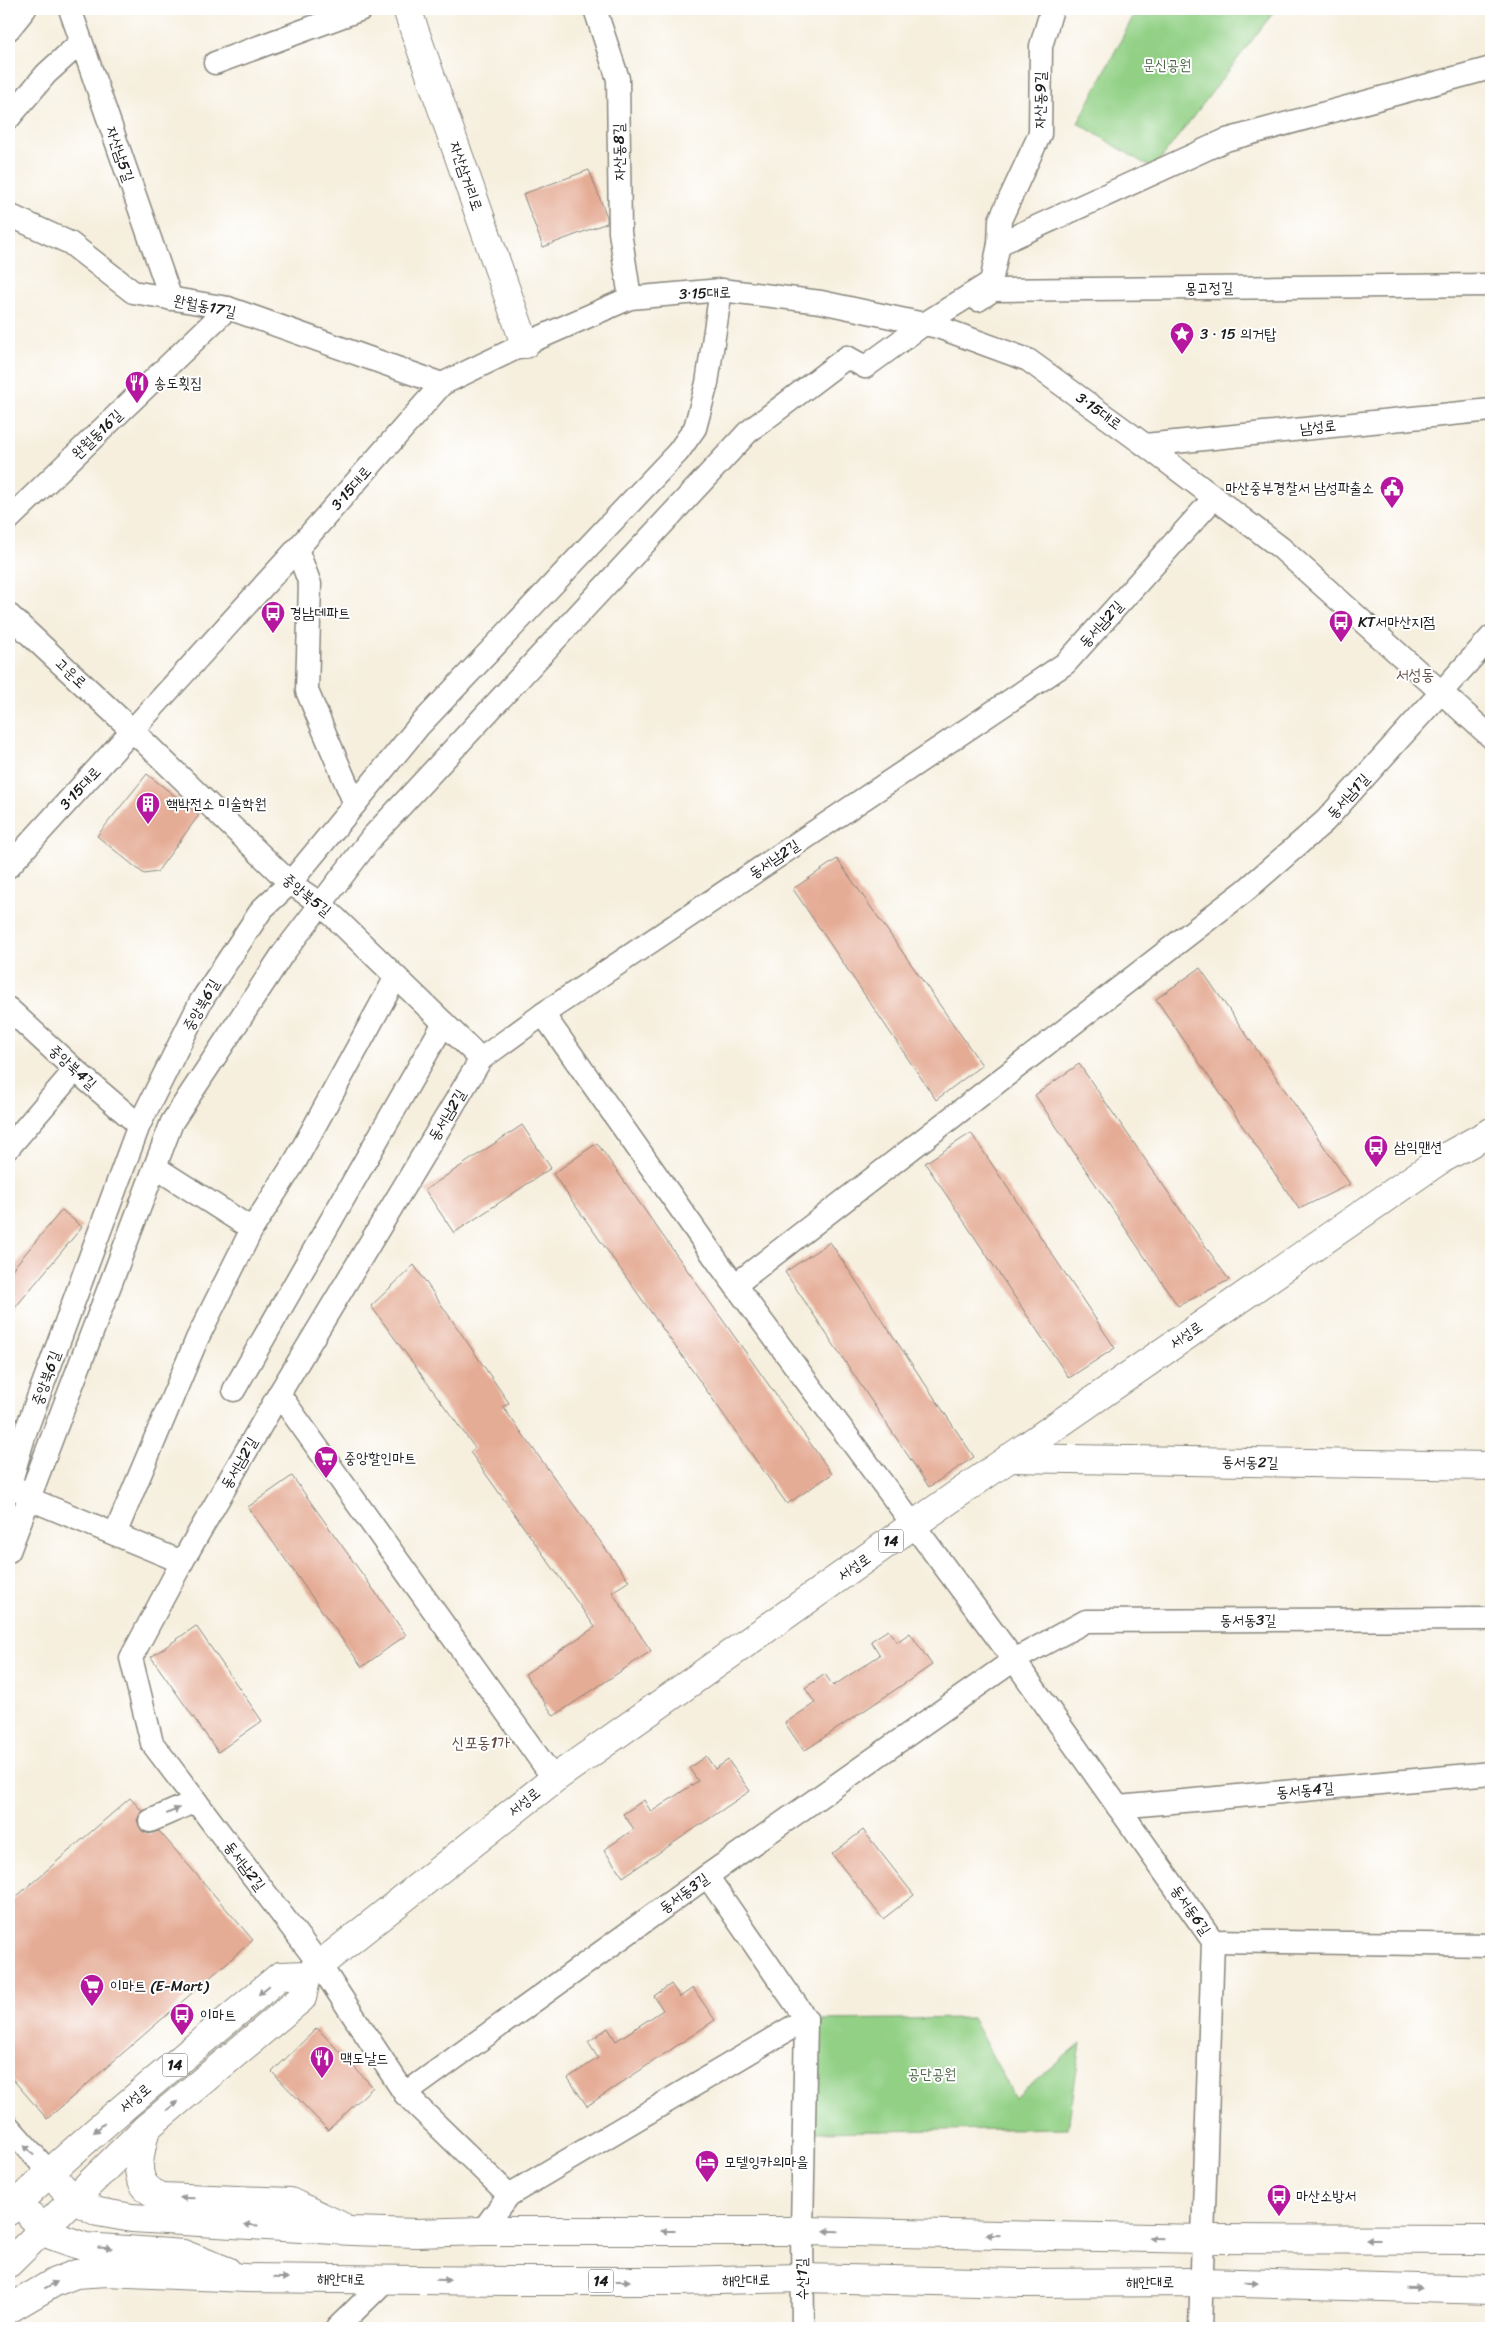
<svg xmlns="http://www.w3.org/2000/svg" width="1500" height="2337" viewBox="0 0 1500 2337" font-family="Sriracha,'Poor Story',sans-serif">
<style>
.green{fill:#92d085;stroke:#577650}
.building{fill:#e5ac95}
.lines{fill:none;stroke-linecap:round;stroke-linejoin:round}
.minor-casing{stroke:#89867d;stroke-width:25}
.major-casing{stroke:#89867d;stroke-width:30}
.minor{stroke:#fff;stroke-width:22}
.major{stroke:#fff;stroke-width:28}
.oneway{fill:#999}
.labels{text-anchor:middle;stroke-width:4;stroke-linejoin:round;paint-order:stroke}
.shield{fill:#fff;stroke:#606060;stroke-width:1}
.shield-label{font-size:14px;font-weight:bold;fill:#1c1c1c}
.park-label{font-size:15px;fill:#4b6446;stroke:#fff}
.street-label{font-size:15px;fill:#1c1c1c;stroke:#fff}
.poi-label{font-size:15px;fill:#1c1c1c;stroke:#fff;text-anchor:start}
.neighbourhood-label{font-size:16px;fill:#624e46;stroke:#fff}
</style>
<rect width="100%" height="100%" fill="#fff"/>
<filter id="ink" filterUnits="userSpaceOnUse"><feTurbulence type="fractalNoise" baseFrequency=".02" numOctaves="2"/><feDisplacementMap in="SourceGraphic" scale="10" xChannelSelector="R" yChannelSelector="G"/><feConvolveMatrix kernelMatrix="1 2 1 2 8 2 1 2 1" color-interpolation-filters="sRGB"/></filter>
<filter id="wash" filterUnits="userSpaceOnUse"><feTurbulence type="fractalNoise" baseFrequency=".0096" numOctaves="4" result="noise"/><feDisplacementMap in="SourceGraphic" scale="20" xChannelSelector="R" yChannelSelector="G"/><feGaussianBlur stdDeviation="1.12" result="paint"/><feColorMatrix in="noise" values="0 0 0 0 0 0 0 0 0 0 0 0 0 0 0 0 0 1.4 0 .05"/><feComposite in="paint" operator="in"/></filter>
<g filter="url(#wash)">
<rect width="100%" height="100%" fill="#f6efde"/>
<!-- green -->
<g class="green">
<polygon points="1137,9 1276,9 1153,169 1078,123"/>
<polygon points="1491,22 1491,78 1478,80"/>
<polygon points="972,2018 1015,2098 1081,2043 1068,2128 812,2132 820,2020"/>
</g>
<g id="blocks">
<!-- building -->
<g class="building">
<polygon points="589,170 607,217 607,223 543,247 523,194"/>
<polygon points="147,774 199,815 157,872 144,874 97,836"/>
<polygon points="837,859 982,1065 936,1100 793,889"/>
<polygon points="1200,968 1350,1184 1299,1209 1156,999"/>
<polygon points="1079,1064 1229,1280 1178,1306 1035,1095"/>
<polygon points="522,1125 551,1168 454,1233 425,1190"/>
<polygon points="971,1133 1115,1348 1069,1378 925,1163"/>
<polygon points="597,1143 832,1474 787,1504 553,1174"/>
<polygon points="62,1210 82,1227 9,1315 9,1273"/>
<polygon points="830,1242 974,1457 929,1487 785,1272"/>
<polygon points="414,1265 509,1403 503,1407 629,1581 612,1592 651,1651 554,1716 525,1674 595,1627 470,1452 475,1448 371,1306"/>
<polygon points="292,1476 406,1635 362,1667 248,1507"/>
<polygon points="196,1626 262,1721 218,1752 151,1657"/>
<polygon points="888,1630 897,1642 910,1633 932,1665 804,1751 785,1723 815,1703 805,1688 825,1674 833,1686 880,1655 871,1641"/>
<polygon points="706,1756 715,1769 728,1760 750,1791 623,1877 604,1850 634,1829 623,1814 644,1800 651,1812 698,1781 689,1768"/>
<polygon points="130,1798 142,1811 137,1820 142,1831 149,1834 159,1831 253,1940 47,2119 9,2075 9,1903"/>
<polygon points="863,1830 914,1895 883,1919 832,1854"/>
<polygon points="671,1984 680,1997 693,1988 715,2020 587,2106 568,2078 598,2058 588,2042 608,2028 616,2041 663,2010 654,1996"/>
<polygon points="317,2028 373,2087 328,2130 272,2072"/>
</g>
</g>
</g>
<g filter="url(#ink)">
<use href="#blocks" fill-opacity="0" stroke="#89867d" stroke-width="1"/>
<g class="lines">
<defs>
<g id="minor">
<polyline points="70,9 171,299"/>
<polyline points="595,9 618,79 620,232 630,298"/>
<polyline points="9,29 25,9"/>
<polyline points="215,63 362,9"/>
<polyline points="9,118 46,74 81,42"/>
<polyline points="9,215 70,243 133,292 228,308 442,384"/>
<polyline points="999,244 1000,220 1040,134 1041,46 1052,9"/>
<polyline points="978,300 993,290 1491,285"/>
<polyline points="1145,445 1491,410"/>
<polyline points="9,519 228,308"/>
<polyline points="9,615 133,731 290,883 321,904 481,1059"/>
<polyline points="355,804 418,727 678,452 695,428 707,383 721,290"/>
<polyline points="9,866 297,549 442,384 525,344 630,298 721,290 821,302 938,327 1028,360 1145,445 1281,548 1491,737"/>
<polyline points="9,1009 75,1070 139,1125"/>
<polyline points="543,1014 720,1265 1014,1660 1213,1941 1200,2328"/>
<polyline points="9,1147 75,1070"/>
<polyline points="252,1229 296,1160 396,977"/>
<polyline points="735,1285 1246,890 1325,821 1491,637"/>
<polyline points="234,1390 444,1023"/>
<polyline points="279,1394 554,1779"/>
<polyline points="9,1488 25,1433 139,1125 201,1001 262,909 290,883 355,804 307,691 310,584 297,549"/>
<polyline points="16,1488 37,1502 182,1562"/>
<polyline points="115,1534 197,1339 252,1229 155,1167"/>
<polyline points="9,1551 172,1122 282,955 372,837 748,432 847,357 865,367 924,324 991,282 999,244 1226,140 1491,68"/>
<polyline points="1118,1807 1491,1773"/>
<polyline points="150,1821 196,1801"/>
<polyline points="707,1876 806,2019 802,2231 803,2328"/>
<polyline points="1213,1941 1491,1945"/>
<polyline points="405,2094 707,1876 1014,1660 1086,1621 1491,1619"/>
<polyline points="9,2127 49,2172"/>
<polyline points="509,2195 405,2094 320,1965 152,1743 131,1658 182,1562 279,1394 481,1059 543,1014 1066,663 1215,497"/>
<polyline points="482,2231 509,2195 806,2019"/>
<polyline points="337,2328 387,2279"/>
</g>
<g id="major">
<polyline points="407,9 525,344"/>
<polyline points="1009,1458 1491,1466"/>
<path d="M146,2128C140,2155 128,2185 162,2197L290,2202L339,2225"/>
<polyline points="49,2172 73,2199 98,2212 132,2218 352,2231 416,2233 482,2231 802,2231 1204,2239 1491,2240"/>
<path d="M9,2211C95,2128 189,2053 280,1976L307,1975L554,1779L913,1525L1440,1160L1491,1132"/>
<polyline points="31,2216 51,2235 85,2247 183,2254 227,2271"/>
<polyline points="9,2263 146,2128 302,1998 307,1975"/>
<polyline points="9,2309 55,2282 76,2274 106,2272 246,2278 506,2281 678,2281 802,2278 1022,2283 1202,2282 1491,2290"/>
</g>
</defs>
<!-- minor casing -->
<use href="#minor" class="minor-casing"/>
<!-- major casing -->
<use href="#major" class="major-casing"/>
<!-- minor -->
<use href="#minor" class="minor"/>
<!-- major -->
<use href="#major" class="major"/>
</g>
<!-- one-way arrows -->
<defs><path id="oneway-solid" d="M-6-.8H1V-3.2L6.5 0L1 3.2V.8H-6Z" transform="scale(1.25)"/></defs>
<g class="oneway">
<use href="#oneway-solid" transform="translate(173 1811) rotate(-25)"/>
<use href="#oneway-solid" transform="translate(264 1990) rotate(140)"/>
<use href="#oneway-solid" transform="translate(172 2106) rotate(-40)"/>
<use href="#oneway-solid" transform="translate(99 2128) rotate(139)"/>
<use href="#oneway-solid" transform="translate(29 2150) rotate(-132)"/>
<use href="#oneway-solid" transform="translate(187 2198) rotate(-178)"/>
<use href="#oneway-solid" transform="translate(251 2225) rotate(-177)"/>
<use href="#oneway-solid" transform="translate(668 2231) rotate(-180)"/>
<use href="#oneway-solid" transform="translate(831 2231) rotate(-179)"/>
<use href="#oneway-solid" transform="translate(993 2235) rotate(-179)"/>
<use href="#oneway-solid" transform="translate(1156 2238) rotate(-179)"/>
<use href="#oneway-solid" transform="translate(1373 2240) rotate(-180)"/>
<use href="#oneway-solid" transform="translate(105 2248) rotate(4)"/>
<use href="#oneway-solid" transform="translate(281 2278) rotate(1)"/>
<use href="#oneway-solid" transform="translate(443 2280) rotate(1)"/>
<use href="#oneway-solid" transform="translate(623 2281)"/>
<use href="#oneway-solid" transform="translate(1251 2283) rotate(2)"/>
<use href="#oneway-solid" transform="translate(51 2285) rotate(-27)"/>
<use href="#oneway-solid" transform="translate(1414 2288) rotate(2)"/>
</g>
</g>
<!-- icons -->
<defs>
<symbol id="sight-pin" viewBox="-11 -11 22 30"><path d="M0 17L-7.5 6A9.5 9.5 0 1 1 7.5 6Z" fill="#b5179e" stroke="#fff"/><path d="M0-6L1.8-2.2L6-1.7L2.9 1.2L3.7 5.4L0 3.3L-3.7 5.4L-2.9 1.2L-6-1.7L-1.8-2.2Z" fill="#fff"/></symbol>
<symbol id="restaurant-pin" viewBox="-11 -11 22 30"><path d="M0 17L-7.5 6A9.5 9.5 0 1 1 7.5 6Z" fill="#b5179e" stroke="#fff"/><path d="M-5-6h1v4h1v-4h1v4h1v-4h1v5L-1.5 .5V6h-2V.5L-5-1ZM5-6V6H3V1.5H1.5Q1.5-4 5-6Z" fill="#fff"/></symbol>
<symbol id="civic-pin" viewBox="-11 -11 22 30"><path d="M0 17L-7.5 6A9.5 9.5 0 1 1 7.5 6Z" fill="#b5179e" stroke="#fff"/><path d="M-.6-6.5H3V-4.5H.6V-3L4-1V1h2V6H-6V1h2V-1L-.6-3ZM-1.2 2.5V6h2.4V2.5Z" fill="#fff"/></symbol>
<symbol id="bus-pin" viewBox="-11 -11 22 30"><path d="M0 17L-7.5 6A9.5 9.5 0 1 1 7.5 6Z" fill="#b5179e" stroke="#fff"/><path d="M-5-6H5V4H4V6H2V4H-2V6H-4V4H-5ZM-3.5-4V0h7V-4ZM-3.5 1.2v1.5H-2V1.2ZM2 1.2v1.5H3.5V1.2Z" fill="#fff"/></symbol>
<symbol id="building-pin" viewBox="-11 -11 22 30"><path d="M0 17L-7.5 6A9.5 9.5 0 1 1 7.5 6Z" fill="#b5179e" stroke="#fff"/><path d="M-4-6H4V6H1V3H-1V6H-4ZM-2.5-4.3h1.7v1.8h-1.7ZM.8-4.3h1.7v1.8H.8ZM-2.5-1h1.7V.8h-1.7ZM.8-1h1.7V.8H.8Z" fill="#fff"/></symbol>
<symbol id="supermarket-pin" viewBox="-11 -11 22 30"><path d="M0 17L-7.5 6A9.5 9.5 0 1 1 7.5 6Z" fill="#b5179e" stroke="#fff"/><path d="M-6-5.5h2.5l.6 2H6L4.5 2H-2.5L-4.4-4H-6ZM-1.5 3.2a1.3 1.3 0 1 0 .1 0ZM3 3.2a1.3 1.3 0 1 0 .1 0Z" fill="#fff"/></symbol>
<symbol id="hotel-pin" viewBox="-11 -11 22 30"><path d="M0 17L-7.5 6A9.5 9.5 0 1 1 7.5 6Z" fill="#b5179e" stroke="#fff"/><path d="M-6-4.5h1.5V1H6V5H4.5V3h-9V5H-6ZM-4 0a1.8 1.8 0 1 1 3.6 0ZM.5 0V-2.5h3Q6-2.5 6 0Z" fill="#fff"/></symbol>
</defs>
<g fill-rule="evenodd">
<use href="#sight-pin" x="1168" y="320" width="28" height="38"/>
<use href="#restaurant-pin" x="123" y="369" width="28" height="38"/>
<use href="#civic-pin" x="1378" y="474" width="28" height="38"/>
<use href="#bus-pin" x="259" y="599" width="28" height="38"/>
<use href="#bus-pin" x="1327" y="608" width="28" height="38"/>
<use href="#building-pin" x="134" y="790" width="28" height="38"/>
<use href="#bus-pin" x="1362" y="1133" width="28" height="38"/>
<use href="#supermarket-pin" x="312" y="1444" width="28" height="38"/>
<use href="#supermarket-pin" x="78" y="1972" width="28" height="38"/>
<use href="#bus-pin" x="168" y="2001" width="28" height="38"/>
<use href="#restaurant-pin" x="308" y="2044" width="28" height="38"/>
<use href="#hotel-pin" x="693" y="2148" width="28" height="38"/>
<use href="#bus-pin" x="1265" y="2182" width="28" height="38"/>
</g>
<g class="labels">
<!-- shield labels -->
<g class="shield">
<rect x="878.5" y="1529.5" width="25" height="23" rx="4"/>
<rect x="162.5" y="2053.5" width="25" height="23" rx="4"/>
<rect x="588.5" y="2269.5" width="25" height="23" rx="4"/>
</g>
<g class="shield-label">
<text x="891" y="1546">14</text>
<text x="175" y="2070">14</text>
<text x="601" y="2286">14</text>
</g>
<!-- park labels -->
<g class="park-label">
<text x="1167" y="70">문신공원</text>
<text x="932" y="2079">공단공원</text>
</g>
<!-- street labels -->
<g class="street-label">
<text transform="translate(1040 100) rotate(-89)" y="5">자산동9길</text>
<text transform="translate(619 152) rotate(-91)" y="5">자산동8길</text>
<text transform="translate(120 154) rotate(71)" y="5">자산남5길</text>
<text transform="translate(466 176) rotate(71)" y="5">자산삼거리로</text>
<text transform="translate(1209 288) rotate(-1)" y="5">몽고정길</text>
<text transform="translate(705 293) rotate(-2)" y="5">3·15대로</text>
<text transform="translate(205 306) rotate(11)" y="5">완월동17길</text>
<text transform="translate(1099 411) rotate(36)" y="5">3·15대로</text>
<text transform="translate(1318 427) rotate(-6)" y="5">남성로</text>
<text transform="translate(97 434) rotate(-44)" y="5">완월동16길</text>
<text transform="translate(351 488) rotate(-49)" y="5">3·15대로</text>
<text transform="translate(1101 624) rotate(-48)" y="5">동서남2길</text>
<text transform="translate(71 673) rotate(43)" y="5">고운로</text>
<text transform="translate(80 788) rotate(-47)" y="5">3·15대로</text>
<text transform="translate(1348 796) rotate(-48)" y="5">동서남1길</text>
<text transform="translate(774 859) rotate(-34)" y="5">동서남2길</text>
<text transform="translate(307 895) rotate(39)" y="5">중앙북5길</text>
<text transform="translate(201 1005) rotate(-60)" y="5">중앙북6길</text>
<text transform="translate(73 1067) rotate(42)" y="5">중앙북4길</text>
<text transform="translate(447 1115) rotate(-59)" y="5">동서남2길</text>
<text transform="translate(1186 1335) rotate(-35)" y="5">서성로</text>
<text transform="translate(46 1378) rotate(-70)" y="5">중앙북6길</text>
<text transform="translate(1250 1462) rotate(1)" y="5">동서동2길</text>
<text transform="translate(239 1463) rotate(-60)" y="5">동서남2길</text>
<text transform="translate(854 1567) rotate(-35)" y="5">서성로</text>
<text x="1248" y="1625">동서동3길</text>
<text transform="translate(1305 1790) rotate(-5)" y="5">동서동4길</text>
<text transform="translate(524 1802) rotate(-39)" y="5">서성로</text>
<text transform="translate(245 1866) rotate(53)" y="5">동서남2길</text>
<text transform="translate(684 1893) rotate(-36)" y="5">동서동3길</text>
<text transform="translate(1191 1910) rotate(55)" y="5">동서동6길</text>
<text transform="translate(135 2098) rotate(-40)" y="5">서성로</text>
<text transform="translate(341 2279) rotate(1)" y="5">해안대로</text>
<text transform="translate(802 2279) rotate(-91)" y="5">수산1길</text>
<text transform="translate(746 2280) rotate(-1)" y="5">해안대로</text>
<text x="1150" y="2287">해안대로</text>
</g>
<!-- poi labels -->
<g class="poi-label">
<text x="1200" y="339">3ㆍ15 의거탑</text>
<text x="154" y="388">송도횟집</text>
<text x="1374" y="493" text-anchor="end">마산중부경찰서 남성파출소</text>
<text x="290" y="618">경남데파트</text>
<text x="1358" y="627">KT서마산지점</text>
<text x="166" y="809">핵박전소 미술학원</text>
<text x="1394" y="1152">삼익맨션</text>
<text x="344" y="1463">중앙할인마트</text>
<text x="110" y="1991">이마트 (E-Mart)</text>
<text x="200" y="2020">이마트</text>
<text x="340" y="2063">맥도날드</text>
<text x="724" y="2167">모텔잉카의마을</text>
<text x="1296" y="2201">마산소방서</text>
</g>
<!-- neighbourhood labels -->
<g class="neighbourhood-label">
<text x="1415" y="680">서성동</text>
<text x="481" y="1748">신포동1가</text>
</g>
</g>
<!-- margin -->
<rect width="1500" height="2337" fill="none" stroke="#fff" stroke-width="30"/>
</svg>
